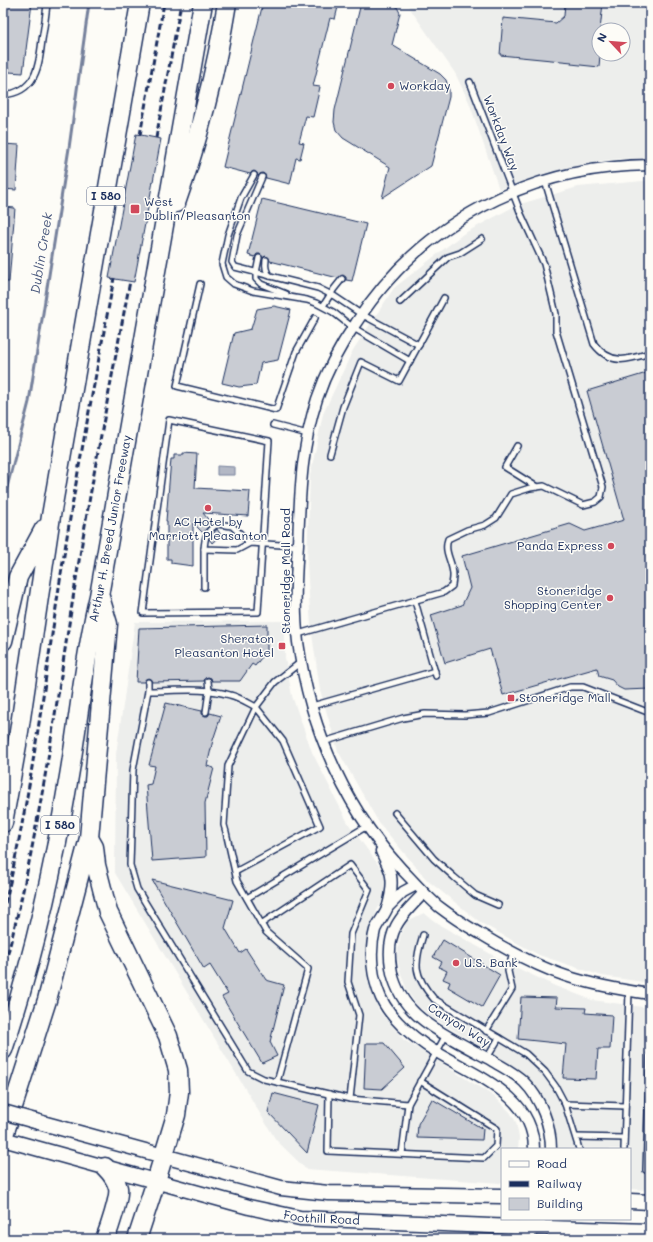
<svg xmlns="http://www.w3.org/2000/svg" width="653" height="1242" viewBox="0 0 653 1242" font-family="Mali,sans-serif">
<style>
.built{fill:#edeeec;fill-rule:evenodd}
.water{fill:#b3b8c5;stroke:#76819c}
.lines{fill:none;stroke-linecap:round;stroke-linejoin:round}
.stream{stroke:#76819c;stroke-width:3}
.building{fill:#c9ccd3;stroke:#1b2f5e}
.service-casing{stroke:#1b2f5e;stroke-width:8}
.minor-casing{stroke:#1b2f5e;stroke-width:13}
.secondary-casing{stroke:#1b2f5e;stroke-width:17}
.motorway-casing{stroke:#1b2f5e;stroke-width:21}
.service{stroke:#fdfcf7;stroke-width:5}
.minor{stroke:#fdfcf7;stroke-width:10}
.secondary{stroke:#fdfcf7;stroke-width:14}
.motorway{stroke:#fdfcf7;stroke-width:18}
.rail{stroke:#1b2f5e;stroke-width:3;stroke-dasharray:6 3;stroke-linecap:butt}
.secondary-bridge-casing{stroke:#1b2f5e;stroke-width:17;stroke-linecap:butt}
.secondary-bridge{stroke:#fdfcf7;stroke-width:14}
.poi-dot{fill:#d1495b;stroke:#fdfcf7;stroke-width:1.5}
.labels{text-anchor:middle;stroke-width:3;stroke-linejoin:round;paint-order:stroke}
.shield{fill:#fdfcf7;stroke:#5f6c8c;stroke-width:1}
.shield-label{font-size:11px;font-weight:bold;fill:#1b2f5e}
.poi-label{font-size:12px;fill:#1b2f5e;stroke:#fdfcf7;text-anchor:start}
.street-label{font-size:12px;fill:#1b2f5e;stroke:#fdfcf7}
.water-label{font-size:13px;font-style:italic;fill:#49587d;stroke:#fdfcf7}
</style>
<rect width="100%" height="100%" fill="#fdfcf7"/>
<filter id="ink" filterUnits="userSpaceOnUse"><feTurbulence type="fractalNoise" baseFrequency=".025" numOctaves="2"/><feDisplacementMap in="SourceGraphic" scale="8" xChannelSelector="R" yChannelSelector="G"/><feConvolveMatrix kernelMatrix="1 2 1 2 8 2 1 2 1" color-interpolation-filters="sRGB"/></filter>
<g filter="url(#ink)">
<!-- built -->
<g class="built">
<path d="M406,3H650V158L617,159L593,162L543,174L499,189L469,102L455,73ZM599,30H623V54H599Z"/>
<polygon points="643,181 650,181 650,983 602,976 539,955 481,923 427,880 379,823 338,751 320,690 311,627 307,564 310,476 323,414 353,350 394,288 463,234 517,205 578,187"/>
<polygon points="284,621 285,658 292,696 312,752 348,823 388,878 386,895 377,910 368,935 365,961 368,982 379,1011 404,1040 495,1097 510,1112 516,1122 519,1138 518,1149 502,1149 502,1182 500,1183 306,1169 276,1140 115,873 116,754 135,622"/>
<polygon points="424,913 438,924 503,961 555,986 592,1000 650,1008 650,1190 630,1189 630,1149 556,1149 555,1127 547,1105 534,1084 504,1060 431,1017 417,1005 407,991 400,971 397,956 400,937 407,921"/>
</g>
<!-- water -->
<polygon class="water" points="217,466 235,467 235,475 217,475"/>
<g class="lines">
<!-- stream -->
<polyline class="stream" points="3,503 29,402 69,148 89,3"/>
</g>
<!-- building -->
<g class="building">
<polygon points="3,3 32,3 23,73 9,72 8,68 3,68"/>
<polygon points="263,3 339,3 335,19 330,18 313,86 320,87 313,117 306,116 299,142 304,143 300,159 296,158 290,184 266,178 265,175 263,173 260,174 258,176 257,173 254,171 250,174 223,167"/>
<polygon points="361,3 395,3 400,13 392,45 440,74 446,80 449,90 449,97 431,166 382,198 390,167 343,138 336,130 334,122 335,110"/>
<polygon points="565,3 603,3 600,30 599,30 600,54 599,67 571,64 572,62 500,55 503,18 556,23 564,16"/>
<polygon points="136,134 161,139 134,282 109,278"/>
<polygon points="3,144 19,145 16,190 3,189"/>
<polygon points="262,199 366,224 352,281 346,280 346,277 343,275 338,278 270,261 268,257 265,256 263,258 260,254 257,254 255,257 248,255"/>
<polygon points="3,207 15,208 9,282 3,282"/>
<polygon points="274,306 291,310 278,360 261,363 256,385 239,387 222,383 234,333 251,329 257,309"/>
<polygon points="650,372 650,689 624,690 618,687 612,680 599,676 597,668 503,695 490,649 445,663 431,615 462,605 470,588 462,556 570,524 585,531 624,520 587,391"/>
<polygon points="183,453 197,454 195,488 250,491 248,516 203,513 211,523 203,533 193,523 193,566 171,563 171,559 167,559 167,521 166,521 171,459 174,459 174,455 183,455"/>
<polygon points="217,529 221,535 212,543 209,539"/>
<polygon points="267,625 267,650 255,666 252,664 240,681 212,681 211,678 208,677 205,678 204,681 152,682 150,679 148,678 145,680 144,682 136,682 139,628"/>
<polygon points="166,703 202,711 202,714 205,716 208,716 210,713 221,716 213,740 207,766 214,768 205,803 206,857 152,861 146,785 151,784 155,766 149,765"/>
<polygon points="152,880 233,900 225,928 240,953 246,949 266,980 284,985 270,1042 277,1056 262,1063 222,997 228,994 210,965 204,969"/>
<polygon points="443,940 500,975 482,1007 448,987 450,982 443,979 447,971 439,967 442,962 433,957"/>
<polygon points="521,997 557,998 556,1007 586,1008 585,1013 612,1015 610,1049 598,1049 596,1079 563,1078 566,1044 518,1039"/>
<polygon points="366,1043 384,1043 405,1068 382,1089 364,1088"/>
<polygon points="273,1093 319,1105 307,1153 268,1112"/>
<polygon points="432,1099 483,1129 482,1140 417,1138 418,1124"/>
</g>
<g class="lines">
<defs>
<g id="service">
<polyline points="3,78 5,71"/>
<path d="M3,95C36,92 39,67 42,40C44,28 46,15 47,3"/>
<polyline points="254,175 241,198 228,235 222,264 226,277 234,284 253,291 307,300 316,303 333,312 352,327 410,361"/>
<polyline points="262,177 237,235 232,262 235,267 318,288 334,296 361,314 419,345"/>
<path d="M545,181L594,344C611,366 628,360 650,353"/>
<polyline points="259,258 256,273 256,279 261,284 286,294"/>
<path d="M266,260C265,266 265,271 270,276"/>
<polyline points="200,284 177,386 276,410 296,352 315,318"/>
<polyline points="400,302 448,257 460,253 482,239"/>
<polyline points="323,306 334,289 342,279"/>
<polygon points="169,420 269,441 258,612 143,613"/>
<polyline points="273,425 308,434"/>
<polyline points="517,446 505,467 537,487"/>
<polyline points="330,454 343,407 361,362 399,381 444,298"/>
<path d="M250,543L237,550L204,549C205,536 206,532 217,524L232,526L250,543L297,546"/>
<polyline points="204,587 204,549"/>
<polyline points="415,601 436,676"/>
<path d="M298,634L444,592L452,586C452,583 453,580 453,577C454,563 443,553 448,539L467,530L485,525L496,518L511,494L530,488L544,486L583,505L595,502L601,497L603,487L556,331V314L544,264L521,214L470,82"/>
<path d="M148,682V691C175,691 204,687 230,695C239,697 248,703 256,707L275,682L301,662"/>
<polyline points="148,691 133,770 130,865 137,889 248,1071 264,1079 350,1099 408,1104 446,1035"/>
<polyline points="312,706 435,671"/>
<polyline points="206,712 209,691 208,681"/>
<polyline points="323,742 403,718 425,714 465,715 489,713 570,687 583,687 650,713"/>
<polyline points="395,813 434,859 454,877 475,895 498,905"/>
<polyline points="235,872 320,826 283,741 256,707 228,766 224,825 226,832 237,881 266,932 308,969 277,1082"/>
<polyline points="247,898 367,826"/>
<polyline points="261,924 350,865 369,890 351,934 348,982 359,1015 350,1099"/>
<path d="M423,935C414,964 413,975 434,999L526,1054L545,1072L556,1087L565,1104L579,1149"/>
<polyline points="486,1031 512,989 508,971 513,953"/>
<polyline points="650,1054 646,1170 650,1170"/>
<polyline points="487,1058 499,1038"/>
<polyline points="329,1094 328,1151 484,1158 496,1146 497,1129 420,1081"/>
<polyline points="565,1104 625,1106"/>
<polyline points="576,1137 624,1138"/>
<polyline points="624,1149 629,991"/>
<polyline points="402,1154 408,1104"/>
</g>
<g id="minor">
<path d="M650,165C530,166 421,222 356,323C340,346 326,372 317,399C301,448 300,493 298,544C296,576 294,609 298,642C310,731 348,816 412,880C420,889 429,898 438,906C451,916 465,925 479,933C507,950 536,966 566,976C593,985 622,990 650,994"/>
<path d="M381,851C384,859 390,868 391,876C393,887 390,899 387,909C384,916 378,923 375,930C369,952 372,978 381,998C390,1017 407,1032 424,1044C463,1072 534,1090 534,1149"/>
<path d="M424,893C401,916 385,931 391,967C393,982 401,999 412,1010C428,1028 469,1048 491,1060C502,1067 515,1073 524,1082C541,1099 551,1126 551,1149"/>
<polyline points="387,908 403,892 416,885"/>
</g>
<g id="secondary">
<polyline points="35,1121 281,1188 328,1193 502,1196"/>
<path id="s1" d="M3,1139L249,1207L300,1218L514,1227L650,1231"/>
<polyline points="630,1201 650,1202"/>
<polyline points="528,1239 530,1219"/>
</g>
<g id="motorway">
<path d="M176,203C199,138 216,71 227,3"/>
<polyline points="3,641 18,577 44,529"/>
<polyline points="3,823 17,745 51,516 140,3"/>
<polyline points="90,840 94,847 96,865 108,912 168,1036 178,1070 179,1092 176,1115 156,1181 137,1239"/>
<path id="s2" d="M3,1050C32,963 53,872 68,782C79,720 84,657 99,596L203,3"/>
<polyline points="3,1138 47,1000 89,838 108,624 100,597"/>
<path d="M105,1167C111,1173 116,1179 118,1188C120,1197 109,1229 105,1239"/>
</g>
</defs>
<!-- service casing -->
<use href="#service" class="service-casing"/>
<!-- minor casing -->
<use href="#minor" class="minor-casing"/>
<!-- secondary casing -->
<use href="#secondary" class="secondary-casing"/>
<!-- motorway casing -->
<use href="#motorway" class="motorway-casing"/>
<!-- service -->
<use href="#service" class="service"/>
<!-- minor -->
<use href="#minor" class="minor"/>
<!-- secondary -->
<use href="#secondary" class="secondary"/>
<!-- motorway -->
<use href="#motorway" class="motorway"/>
<!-- rail -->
<g class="rail">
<polyline points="140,135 164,3"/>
<polyline points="156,138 181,3"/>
<path d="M3,912C31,799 44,683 62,568C77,471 96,375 114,278"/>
<path d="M3,971C36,853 52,732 71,611C88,501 109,391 130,281"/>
</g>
<defs>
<polyline id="secondary-bridge" points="3,1112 35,1121"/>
</defs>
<!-- secondary-bridge casing -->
<use href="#secondary-bridge" class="secondary-bridge-casing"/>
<!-- secondary-bridge -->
<use href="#secondary-bridge" class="secondary-bridge"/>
</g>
</g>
<!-- markers -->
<g class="poi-dot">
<circle cx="391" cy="86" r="4"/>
<rect x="130" y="204" width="10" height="10" rx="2"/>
<circle cx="208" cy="508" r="4"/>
<circle cx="611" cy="546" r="4"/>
<circle cx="610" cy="598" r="4"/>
<rect x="278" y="642" width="8" height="8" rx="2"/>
<rect x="507" y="694" width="8" height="8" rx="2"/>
<circle cx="456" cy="963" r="4"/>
</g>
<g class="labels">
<!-- shield labels -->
<g class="shield">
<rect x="87" y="187" width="38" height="18" rx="3"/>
<rect x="41" y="816" width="38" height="18" rx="3"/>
</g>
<g class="shield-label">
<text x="106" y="200">I 580</text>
<text x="60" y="829">I 580</text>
</g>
<!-- poi labels -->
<g class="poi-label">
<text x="399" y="90">Workday</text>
<text x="144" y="206">West<tspan x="144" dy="14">Dublin/Pleasanton</tspan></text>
<text x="208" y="526" text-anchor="middle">AC Hotel by<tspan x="208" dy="14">Marriott Pleasanton</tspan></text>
<text x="603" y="550" text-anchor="end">Panda Express</text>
<text x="602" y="595" text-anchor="end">Stoneridge<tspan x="602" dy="14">Shopping Center</tspan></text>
<text x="274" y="643" text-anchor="end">Sheraton<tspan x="274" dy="14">Pleasanton Hotel</tspan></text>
<text x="519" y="702">Stoneridge Mall</text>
<text x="464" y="967">U.S. Bank</text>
</g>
<!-- street labels -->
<g class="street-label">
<text transform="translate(501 133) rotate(69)" y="4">Workday Way</text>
<text dy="4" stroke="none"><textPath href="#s2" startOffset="533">Arthur H. Breed Junior Freeway</textPath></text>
<text transform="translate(286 571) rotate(-90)" y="4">Stoneridge Mall Road</text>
<text transform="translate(459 1025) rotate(32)" y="4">Canyon Way</text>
<text dy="4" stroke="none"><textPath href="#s1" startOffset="329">Foothill Road</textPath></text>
</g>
<!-- water labels -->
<g class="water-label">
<text transform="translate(41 253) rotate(-81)" y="5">Dublin Creek</text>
</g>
</g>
<!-- margin -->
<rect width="653" height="1242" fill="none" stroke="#fdfcf7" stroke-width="16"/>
<rect x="8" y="8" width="637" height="1226" fill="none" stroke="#1b2f5e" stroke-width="1.5" filter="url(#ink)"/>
<!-- legend -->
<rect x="501" y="1148" width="130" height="72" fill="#fdfcf7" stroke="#a3aaba"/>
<rect x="509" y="1161" width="20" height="6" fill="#fdfcf7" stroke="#a3aaba"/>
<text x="537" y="1168" font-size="12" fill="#1b2f5e">Road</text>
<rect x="509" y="1181" width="20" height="6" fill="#1b2f5e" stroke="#a3aaba"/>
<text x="537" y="1188" font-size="12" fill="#1b2f5e">Railway</text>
<rect x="509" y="1198" width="20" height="12" fill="#c9ccd3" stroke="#a3aaba"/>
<text x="537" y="1208" font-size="12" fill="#1b2f5e">Building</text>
<!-- north arrow -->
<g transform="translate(611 42) rotate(296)"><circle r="19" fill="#fdfcf7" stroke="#a3aaba"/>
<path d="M0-3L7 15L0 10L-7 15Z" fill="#d1495b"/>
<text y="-6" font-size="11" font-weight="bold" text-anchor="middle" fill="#1b2f5e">N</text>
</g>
</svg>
